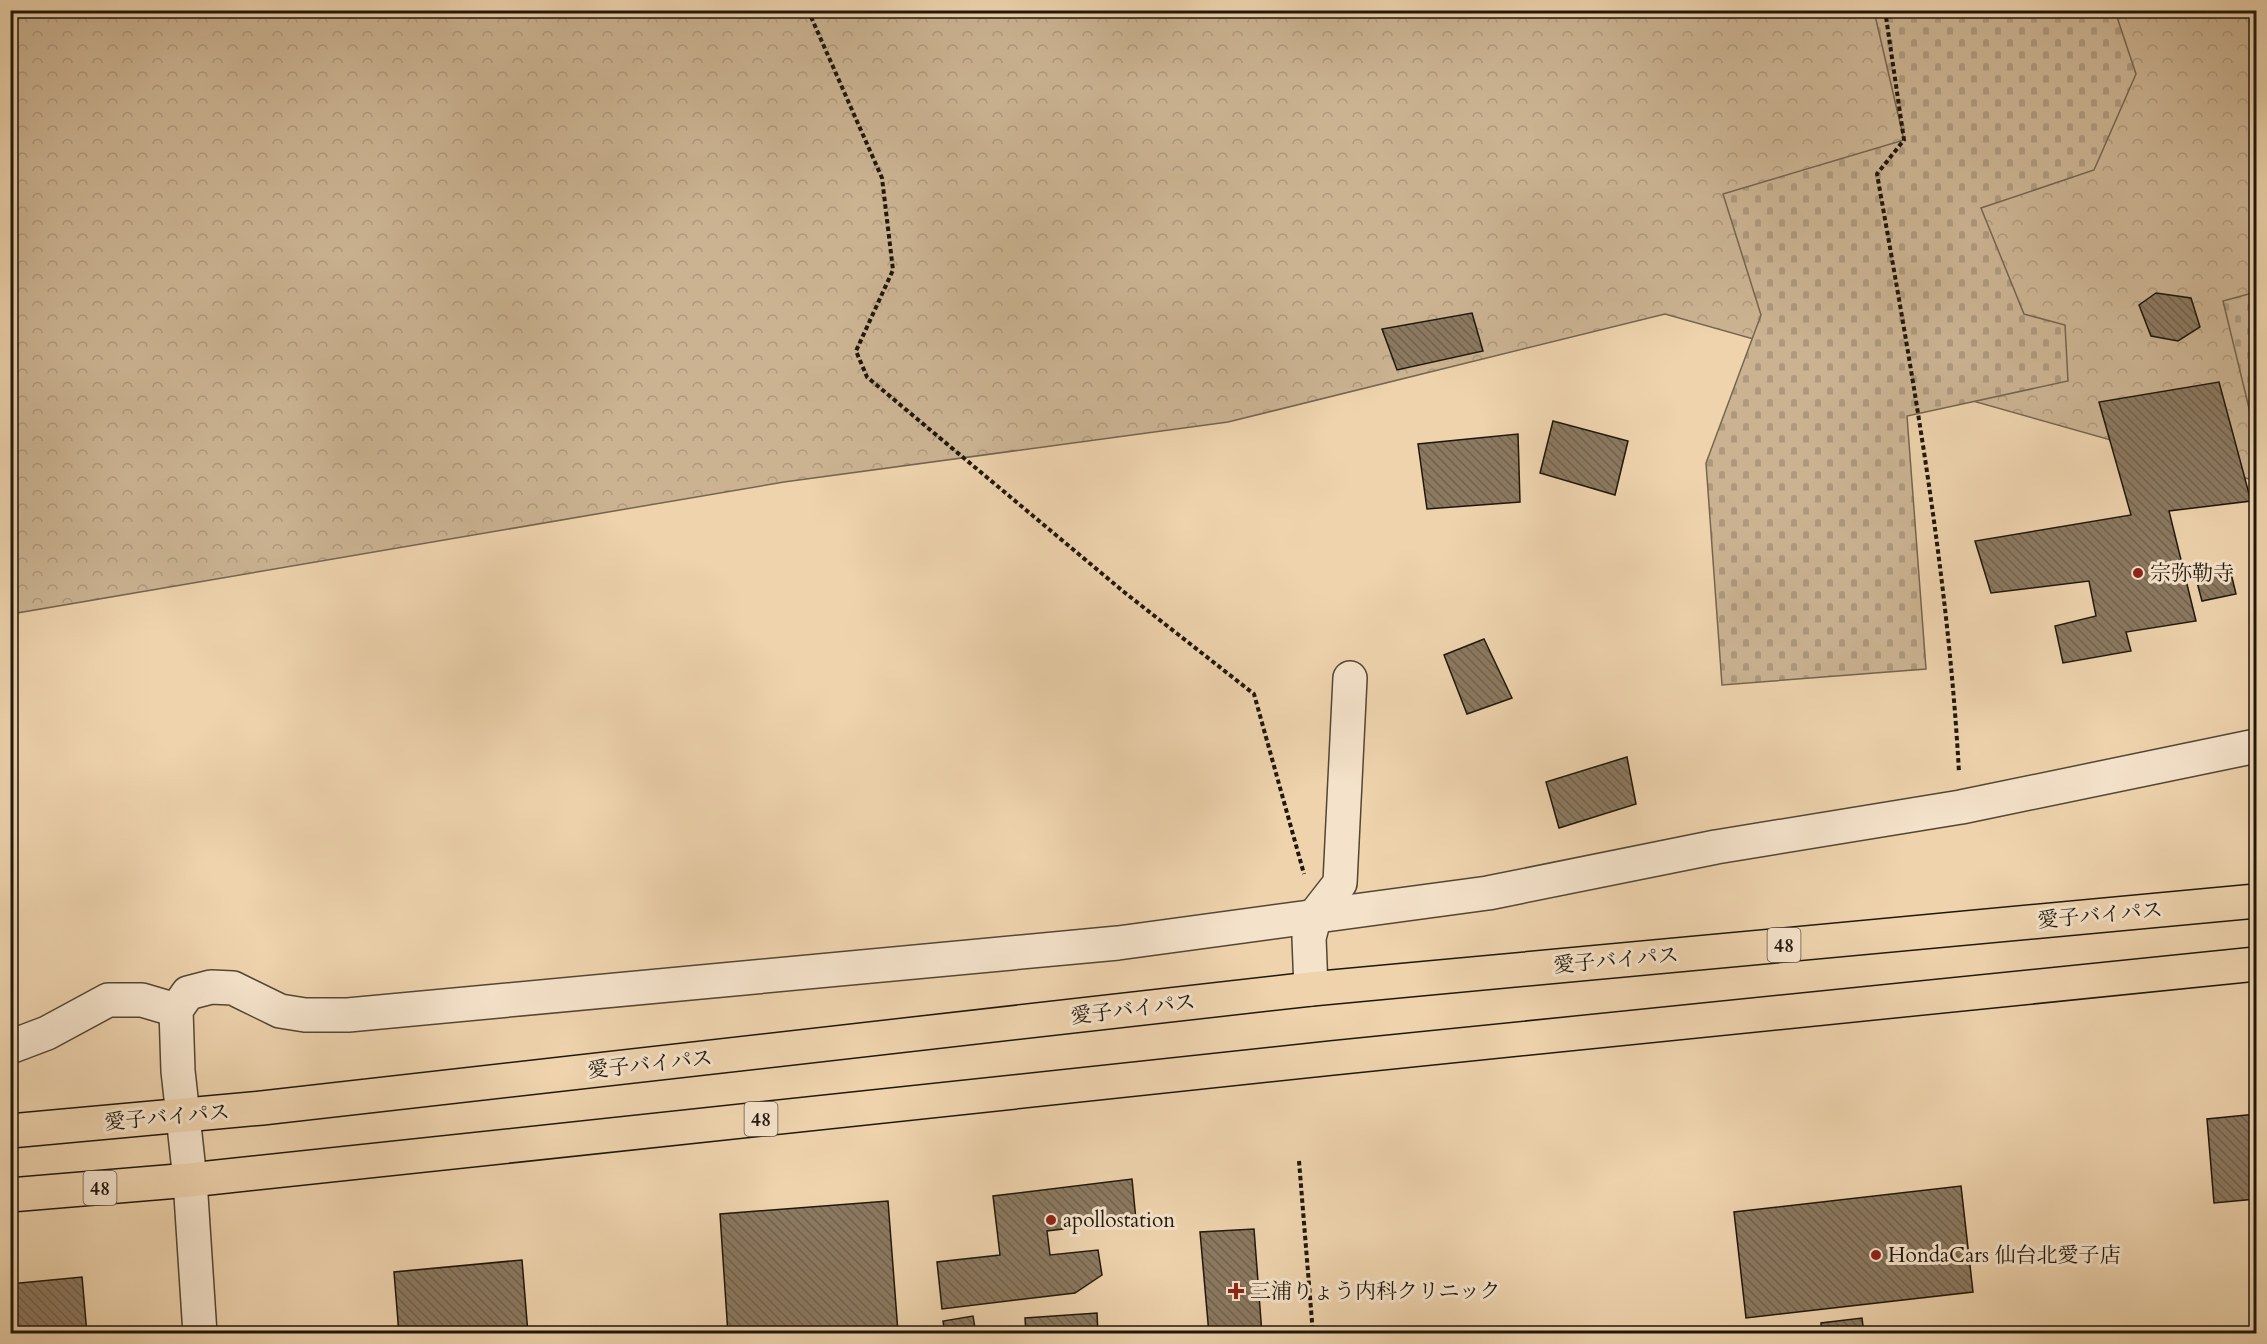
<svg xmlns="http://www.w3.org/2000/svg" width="2267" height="1344" viewBox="0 0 2267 1344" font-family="Cardo,'Noto Serif JP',serif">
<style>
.forest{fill:url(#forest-crowns);stroke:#76654f;stroke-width:1.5}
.cemetery{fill:url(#cemetery-stones);stroke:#76654f;stroke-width:1.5}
.building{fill:url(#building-back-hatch);stroke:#20170c;stroke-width:1.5}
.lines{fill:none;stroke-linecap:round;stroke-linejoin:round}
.minor-casing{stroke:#544634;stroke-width:36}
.tertiary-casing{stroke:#544634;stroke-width:36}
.trunk-casing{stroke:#20170c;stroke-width:36}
.path{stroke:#20170c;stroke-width:4;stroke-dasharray:4.5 3;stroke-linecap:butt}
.minor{stroke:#f4e2ca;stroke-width:33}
.tertiary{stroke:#f4e2ca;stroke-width:33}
.trunk{stroke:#eed3ad;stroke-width:33}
.poi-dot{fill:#8f2418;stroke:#f4e2ca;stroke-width:2}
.labels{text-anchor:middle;stroke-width:6;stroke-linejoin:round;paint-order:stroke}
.shield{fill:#f4e2ca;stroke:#605445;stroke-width:1.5}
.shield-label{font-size:20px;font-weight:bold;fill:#20170c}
.poi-label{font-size:21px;fill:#20170c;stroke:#f4e2ca;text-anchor:start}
.street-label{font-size:21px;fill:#20170c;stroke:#f4e2ca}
</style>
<defs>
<pattern id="forest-crowns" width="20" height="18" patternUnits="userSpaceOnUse" patternTransform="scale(1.5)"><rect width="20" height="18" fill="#cbb392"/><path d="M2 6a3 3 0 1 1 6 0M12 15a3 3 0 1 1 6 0" fill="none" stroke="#ae997d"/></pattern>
<pattern id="cemetery-stones" width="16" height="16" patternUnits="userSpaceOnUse" patternTransform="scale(1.5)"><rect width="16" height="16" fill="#cbb392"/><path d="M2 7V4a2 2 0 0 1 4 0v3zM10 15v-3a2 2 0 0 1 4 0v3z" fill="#ae997d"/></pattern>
<pattern id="building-back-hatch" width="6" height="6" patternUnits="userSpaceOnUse" patternTransform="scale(1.5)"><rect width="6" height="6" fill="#8b7960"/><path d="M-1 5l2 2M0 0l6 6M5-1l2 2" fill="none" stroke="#71624e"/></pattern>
</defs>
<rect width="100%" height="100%" fill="#eed3ad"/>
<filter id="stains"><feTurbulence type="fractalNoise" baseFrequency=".00333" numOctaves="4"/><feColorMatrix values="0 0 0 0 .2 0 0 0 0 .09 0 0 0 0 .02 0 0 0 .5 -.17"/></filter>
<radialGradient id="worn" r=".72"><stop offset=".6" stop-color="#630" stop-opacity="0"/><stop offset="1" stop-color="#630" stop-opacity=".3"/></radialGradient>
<!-- forest -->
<polygon class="forest" points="11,11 2256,11 2256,481 1665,314 1228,422 784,482 11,614"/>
<!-- cemetery -->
<g class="cemetery">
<polygon points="1874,11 2115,11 2136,74 2094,170 1981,208 2024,314 2065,325 2068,381 1907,416 1926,669 1722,685 1706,463 1761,315 1723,194 1904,140"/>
<polygon points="2256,292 2256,437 2223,301"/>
</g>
<!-- building -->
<g class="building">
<polygon points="2156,293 2191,298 2200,327 2178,341 2151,336 2139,305"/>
<polygon points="1472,313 1483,351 1397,370 1382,329"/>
<polygon points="2219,382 2251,501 2169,511 2196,621 2126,632 2131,651 2063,663 2055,626 2096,616 2089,581 1991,593 1975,541 2131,515 2099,402"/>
<polygon points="1553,421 1628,441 1615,495 1540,473"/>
<polygon points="1518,434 1520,502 1427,509 1418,444"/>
<polygon points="2229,565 2236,594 2202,601 2194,571"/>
<polygon points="1484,639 1512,698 1467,714 1444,655"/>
<polygon points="1627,757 1636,804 1559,828 1546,782"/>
<polygon points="2256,1114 2256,1199 2214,1203 2207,1119"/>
<polygon points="1132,1179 1136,1220 1047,1231 1050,1255 1098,1250 1102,1275 1075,1293 942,1309 937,1262 1000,1255 993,1196"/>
<polygon points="1961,1186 1973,1292 1746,1318 1734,1212"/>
<polygon points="888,1201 898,1332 931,1330 931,1334 728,1334 720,1214"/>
<polygon points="1254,1229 1262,1334 1209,1334 1200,1232"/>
<polygon points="522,1260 528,1334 399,1334 394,1272"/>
<polygon points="82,1277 87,1334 10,1334 10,1284"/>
<polygon points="1097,1313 1098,1334 1026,1334 1025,1318"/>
<polygon points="973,1316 976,1334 945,1334 943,1321"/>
<polygon points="1862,1318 1864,1334 1822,1334 1821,1323"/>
</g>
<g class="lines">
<defs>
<g id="minor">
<polyline points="1311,989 1309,938 1315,915 1340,883 1350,678"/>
<polyline points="10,1047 47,1033 108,1000 142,1000 176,1010"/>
<polyline points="183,1116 178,1071 176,1010 188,993 211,987 233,988 280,1011 305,1015 348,1015 1118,943 1488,893 1716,847 1961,807 2256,746"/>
</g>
<polyline id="tertiary" points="183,1116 190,1180 200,1334"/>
<g id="trunk">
<polyline points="10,1131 262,1108 1311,989 2256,901"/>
<polyline points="10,1195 190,1180 1332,1058 2256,964"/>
</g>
</defs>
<!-- minor casing -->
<use href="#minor" class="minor-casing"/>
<!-- tertiary casing -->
<use href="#tertiary" class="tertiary-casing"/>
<!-- trunk casing -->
<use href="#trunk" class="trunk-casing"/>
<!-- path -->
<g class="path">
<polyline points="808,10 882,178 893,270 856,351 867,377 1124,592 1254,694 1304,874"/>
<path d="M1885,10L1904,140L1877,174C1912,372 1948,571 1959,773"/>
<polyline points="1299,1161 1313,1334"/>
</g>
<!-- minor -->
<use href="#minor" class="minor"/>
<!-- tertiary -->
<use href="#tertiary" class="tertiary"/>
<!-- trunk -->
<use href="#trunk" class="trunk"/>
</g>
<!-- markers -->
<g class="poi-dot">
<circle cx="2138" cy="573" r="6"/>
<circle cx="1051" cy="1220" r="6"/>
<circle cx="1876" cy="1255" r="6"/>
<path d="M1233 1282h6v6h6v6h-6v6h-6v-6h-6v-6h6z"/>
</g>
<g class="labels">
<!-- shield labels -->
<g class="shield">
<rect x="1767.5" y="928" width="33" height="34" rx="4.5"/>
<rect x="744.5" y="1102" width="33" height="34" rx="4.5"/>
<rect x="83.5" y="1171" width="33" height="34" rx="4.5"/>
</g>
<g class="shield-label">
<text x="1784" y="952">48</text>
<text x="761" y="1126">48</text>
<text x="100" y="1195">48</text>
</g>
<!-- poi labels -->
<g class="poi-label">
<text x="2150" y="580">宗弥勒寺</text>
<text x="1063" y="1227">apollostation</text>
<text x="1888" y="1262">HondaCars 仙台北愛子店</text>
<text x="1250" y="1298">三浦りょう内科クリニック</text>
</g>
<!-- street labels -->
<g class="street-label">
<text transform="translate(2100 915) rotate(-5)" y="7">愛子バイパス</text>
<text transform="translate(1616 960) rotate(-5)" y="7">愛子バイパス</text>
<text transform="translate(1133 1009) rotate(-7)" y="7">愛子バイパス</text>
<text transform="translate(650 1064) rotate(-6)" y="7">愛子バイパス</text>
<text transform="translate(167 1117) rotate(-5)" y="7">愛子バイパス</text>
</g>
</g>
<!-- margin -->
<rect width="2267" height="1344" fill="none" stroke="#eed3ad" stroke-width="36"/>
<rect x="12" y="12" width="2243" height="1320" fill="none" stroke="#20170c" stroke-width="3"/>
<rect x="18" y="18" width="2231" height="1308" fill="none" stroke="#20170c" stroke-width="1.5"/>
<rect width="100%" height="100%" filter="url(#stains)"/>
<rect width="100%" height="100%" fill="url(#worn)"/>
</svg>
